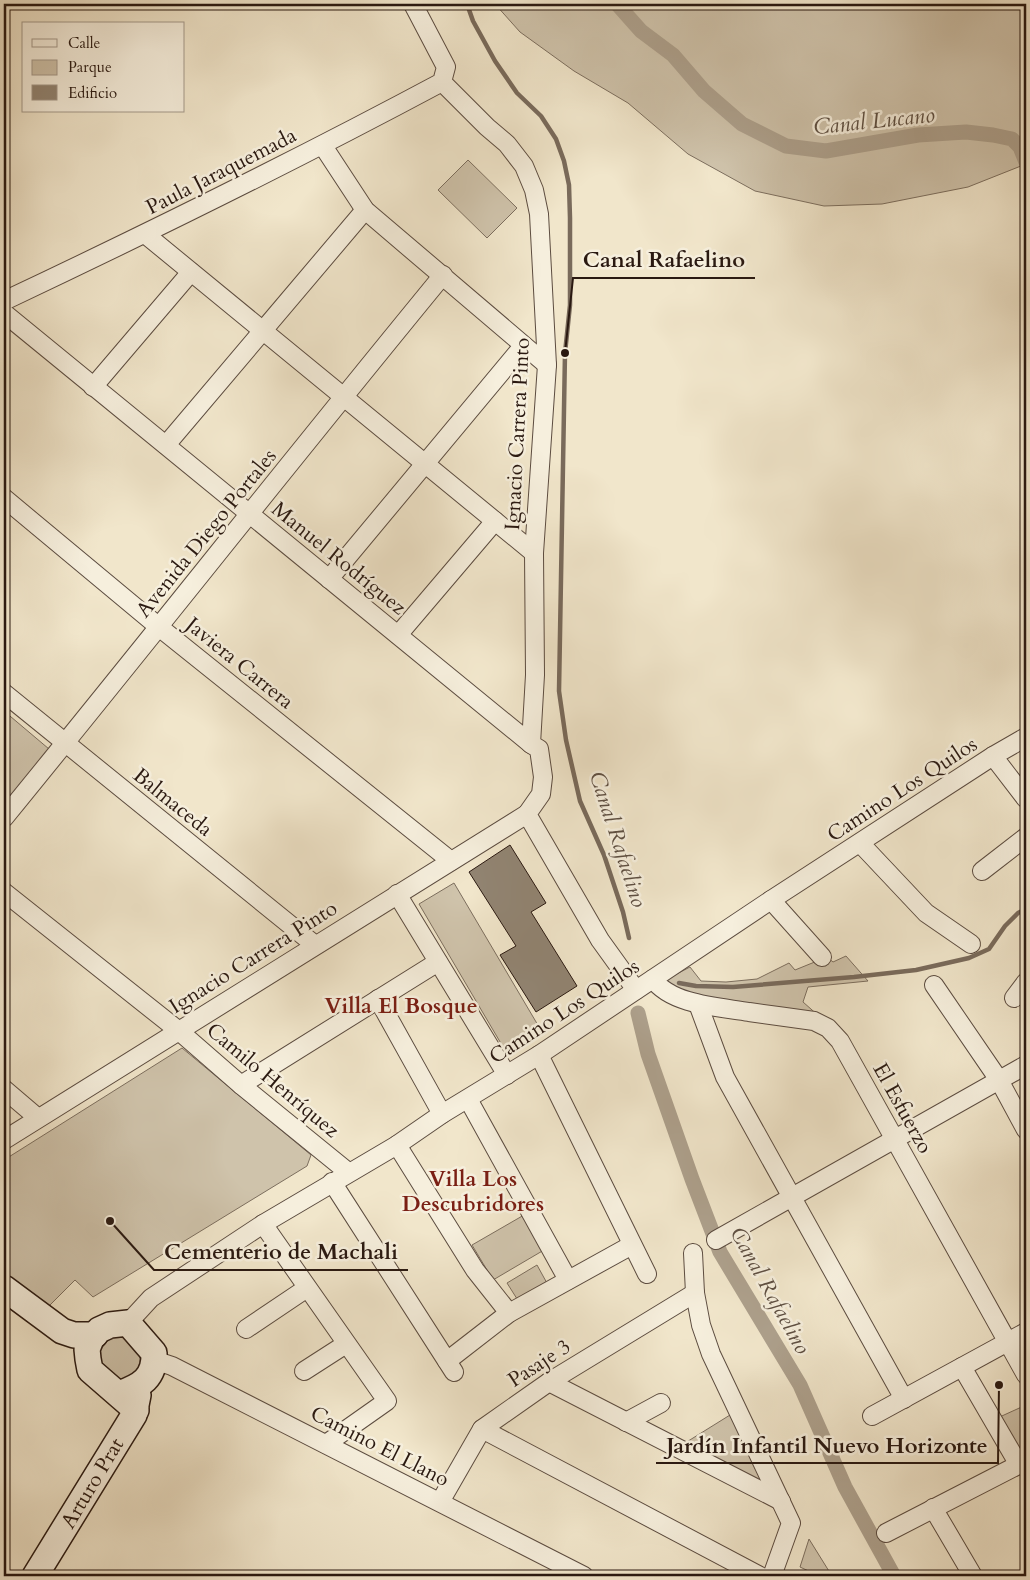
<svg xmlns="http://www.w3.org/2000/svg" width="1030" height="1580" viewBox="0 0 1030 1580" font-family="Cardo,serif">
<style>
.green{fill:#cfc3ab;stroke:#7c6e5e}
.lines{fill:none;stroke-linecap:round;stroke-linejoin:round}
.stream{stroke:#796a5b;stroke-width:4.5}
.canal{stroke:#ada08c;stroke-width:15}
.building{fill:#918472;stroke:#2a1911}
.minor-casing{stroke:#5c4c40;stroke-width:20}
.secondary-casing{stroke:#2a1911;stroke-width:28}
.minor{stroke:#f6efdd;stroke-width:18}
.secondary{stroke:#f6efdd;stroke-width:25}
.labels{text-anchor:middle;stroke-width:5;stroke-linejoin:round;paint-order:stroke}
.street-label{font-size:21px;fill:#2a1911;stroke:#f6efdd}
.water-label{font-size:22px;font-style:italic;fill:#5e4f42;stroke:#f6efdd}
.neighbourhood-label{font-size:22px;font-weight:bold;fill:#7a1f14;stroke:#f6efdd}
.leader{fill:none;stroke:#2a1911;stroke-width:2}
.callout-dot{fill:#2a1911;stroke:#f6efdd;stroke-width:2}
.callout-label{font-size:22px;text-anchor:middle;font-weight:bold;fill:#2a1911;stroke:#f6efdd;stroke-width:5;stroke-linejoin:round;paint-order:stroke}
</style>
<rect width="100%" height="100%" fill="#f1e6cb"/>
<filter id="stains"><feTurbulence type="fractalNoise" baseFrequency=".004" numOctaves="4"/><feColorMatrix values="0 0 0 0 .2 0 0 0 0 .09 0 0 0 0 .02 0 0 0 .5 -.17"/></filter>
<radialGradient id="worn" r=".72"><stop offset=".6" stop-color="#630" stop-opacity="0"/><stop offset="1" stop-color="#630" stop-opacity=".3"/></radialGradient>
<!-- green -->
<g class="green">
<polygon points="495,4 1026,4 1026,164 968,187 882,204 824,206 755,191 688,154 628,103 574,71 520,32"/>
<polygon points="468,160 517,208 487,238 438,190"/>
<polygon points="4,711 49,749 4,804"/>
<polygon points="454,883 542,1032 506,1052 419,904"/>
<polygon points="846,956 868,981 808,987 803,1002 820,1017 691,995 681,991 665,980 690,967 701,981 726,982 757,979 789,963 795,970 827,957 833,962"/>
<polygon points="182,1048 311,1155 307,1166 93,1297 75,1280 43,1312 4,1277 4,1160"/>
<polygon points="524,1215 544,1250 493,1280 472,1245"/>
<polygon points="537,1265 548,1285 519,1302 507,1283"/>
<path d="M122,1332C126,1336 133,1341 136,1346C144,1359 140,1380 123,1380C119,1380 114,1379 111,1378L98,1359C101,1344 109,1339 122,1332Z"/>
<polygon points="1026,1405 1026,1461 993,1420"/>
<polygon points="730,1415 767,1487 685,1443"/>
<polygon points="809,1539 832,1576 819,1576 800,1567"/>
</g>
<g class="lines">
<!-- stream -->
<g class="stream">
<polyline points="467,4 473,21 495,61 517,93 541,116 556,139 564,161 569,185 570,218 570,305 565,353 559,691 566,740 580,801 604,855 623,912 629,938"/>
<polyline points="679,983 696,986 733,987 854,977 916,970 969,958 989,949 1005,926 1018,913 1026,909"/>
</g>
<!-- canal -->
<g class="canal">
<polyline points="617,4 641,31 673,55 704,91 742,124 786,146 826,151 918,135 966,132 993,135 1012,139 1020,147 1026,162"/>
<polyline points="638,1013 648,1054 692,1179 720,1252 800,1385 845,1487 894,1576"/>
</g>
</g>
<!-- building -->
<polygon class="building" points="510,845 546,903 531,912 577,986 536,1012 500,955 516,946 469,872"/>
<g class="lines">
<defs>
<g id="minor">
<polyline points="442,82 487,127 507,144 524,166 534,190 539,214 547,365 534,553 535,675 531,744 539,749 543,777 541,794 527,814 600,940 636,990"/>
<polyline points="323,146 365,210 547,365"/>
<polyline points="145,234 534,553"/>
<path d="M4,301C152,231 298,159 442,82L446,67L413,4"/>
<polyline points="4,313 531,744"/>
<polyline points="93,387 191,272"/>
<polyline points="166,445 365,210"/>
<polyline points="4,498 159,627 451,861"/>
<polyline points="329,579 523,346"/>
<polyline points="398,635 495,521"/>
<polyline points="4,693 315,945"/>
<polyline points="993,756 1026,799"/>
<path d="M4,818C151,638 295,455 443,275"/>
<polyline points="860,843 926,913 971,944"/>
<polyline points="982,871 1026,837"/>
<polyline points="4,892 179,1031 241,1085 348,1172"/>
<polyline points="397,894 507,1075"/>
<polyline points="771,900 822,957"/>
<path d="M653,979C671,1005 720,1007 749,1012C771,1015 792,1018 814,1021L828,1028L840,1041L1026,1375"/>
<polyline points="934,985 999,1080 1026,1130"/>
<polyline points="1014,998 1026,982"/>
<polyline points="378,999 442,1114"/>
<polyline points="698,1004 725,1077 904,1399"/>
<polyline points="539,1055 647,1274"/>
<polyline points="241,1085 438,962"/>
<polyline points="4,1089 38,1118"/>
<polyline points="468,1099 568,1280"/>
<polyline points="4,1140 527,814"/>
<polyline points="397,1145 475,1270 509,1313"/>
<polyline points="332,1182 454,1372"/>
<polyline points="263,1224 387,1401 326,1444"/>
<polyline points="716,1240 1026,1065"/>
<polyline points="693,1253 695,1293 701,1325 711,1354 791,1523 772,1576"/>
<polyline points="128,1323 151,1298 263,1224 397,1145 442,1114 539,1055 771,900 993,756 1026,737"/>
<polyline points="246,1329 307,1288"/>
<polyline points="154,1360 172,1366 584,1576"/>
<polyline points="447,1361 509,1313 632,1245"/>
<polyline points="962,1367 1019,1465"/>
<polyline points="304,1371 346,1344"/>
<polyline points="549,1382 781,1501"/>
<polyline points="872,1416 1026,1332"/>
<polyline points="626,1422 661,1403"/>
<polyline points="482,1429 760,1576"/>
<polyline points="440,1502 482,1429 549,1382 695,1293"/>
<polyline points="933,1508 973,1576"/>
<polyline points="886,1533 1026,1461"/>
</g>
<g id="secondary">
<polyline points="4,1288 62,1331 74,1335 95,1335"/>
<path d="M119,1394C141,1386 155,1378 154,1353L128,1323L110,1325L99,1330L91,1339L87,1349L88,1359L90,1370L136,1410"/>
<polyline points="35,1576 134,1415 138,1395"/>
</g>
</defs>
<!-- minor casing -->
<use href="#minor" class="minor-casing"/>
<!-- secondary casing -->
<use href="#secondary" class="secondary-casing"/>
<!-- minor -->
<use href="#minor" class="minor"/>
<!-- secondary -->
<use href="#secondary" class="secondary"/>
</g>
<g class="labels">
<!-- street labels -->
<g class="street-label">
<text transform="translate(221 171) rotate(-27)" y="7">Paula Jaraquemada</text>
<text transform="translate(517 434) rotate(-87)" y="7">Ignacio Carrera Pinto</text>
<text transform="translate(206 533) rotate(-51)" y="7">Avenida Diego Portales</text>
<text transform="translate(339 558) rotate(39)" y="7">Manuel Rodríguez</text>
<text transform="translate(240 663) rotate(39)" y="7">Javiera Carrera</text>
<text transform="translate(902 789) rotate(-33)" y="7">Camino Los Quilos</text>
<text transform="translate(173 802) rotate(39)" y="7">Balmaceda</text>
<text transform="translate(253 957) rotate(-32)" y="7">Ignacio Carrera Pinto</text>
<text transform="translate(564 1011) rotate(-33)" y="7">Camino Los Quilos</text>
<text transform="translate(273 1080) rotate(40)" y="7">Camilo Henríquez</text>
<text transform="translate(903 1108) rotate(61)" y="7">El Esfuerzo</text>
<text transform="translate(539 1363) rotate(-33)" y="7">Pasaje 3</text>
<text transform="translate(380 1446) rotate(27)" y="7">Camino El Llano</text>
<text transform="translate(92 1483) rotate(-59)" y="7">Arturo Prat</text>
</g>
<!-- water labels -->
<g class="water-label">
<text transform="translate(874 120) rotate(-6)" y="8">Canal Lucano</text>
<text transform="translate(619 839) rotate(72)" y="8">Canal Rafaelino</text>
<text transform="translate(771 1290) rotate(61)" y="8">Canal Rafaelino</text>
</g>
<!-- neighbourhood labels -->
<g class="neighbourhood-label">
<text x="401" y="1013">Villa El Bosque</text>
<text x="473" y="1186">Villa Los<tspan x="473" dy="25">Descubridores</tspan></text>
</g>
</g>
<!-- callouts -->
<path class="leader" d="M565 353L573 278H755M110 1221L154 1270H408M999 1385L998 1463H656"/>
<g class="callout-dot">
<circle cx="565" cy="353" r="5"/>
<circle cx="110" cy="1221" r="5"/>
<circle cx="999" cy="1385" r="5"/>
</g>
<g class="callout-label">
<text x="664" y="267">Canal Rafaelino</text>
<text x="281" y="1259">Cementerio de Machali</text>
<text x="827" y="1453">Jardín Infantil Nuevo Horizonte</text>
</g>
<!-- margin -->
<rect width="1030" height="1580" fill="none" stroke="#f1e6cb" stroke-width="20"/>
<rect x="5" y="5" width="1020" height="1570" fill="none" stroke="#2a1911" stroke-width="2.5"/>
<rect x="10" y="10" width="1010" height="1560" fill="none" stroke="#2a1911"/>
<!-- legend -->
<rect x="22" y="22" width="162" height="90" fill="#f6efdd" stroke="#a4998b"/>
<rect x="32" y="39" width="25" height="8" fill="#f6efdd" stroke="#a4998b"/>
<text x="68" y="48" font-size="15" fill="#2a1911">Calle</text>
<rect x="32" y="60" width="25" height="15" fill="#cfc3ab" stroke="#a4998b"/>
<text x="68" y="72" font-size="15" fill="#2a1911">Parque</text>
<rect x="32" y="85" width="25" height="15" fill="#918472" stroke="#a4998b"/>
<text x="68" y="98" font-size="15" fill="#2a1911">Edificio</text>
<rect width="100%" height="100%" filter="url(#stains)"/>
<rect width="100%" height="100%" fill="url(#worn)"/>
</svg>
